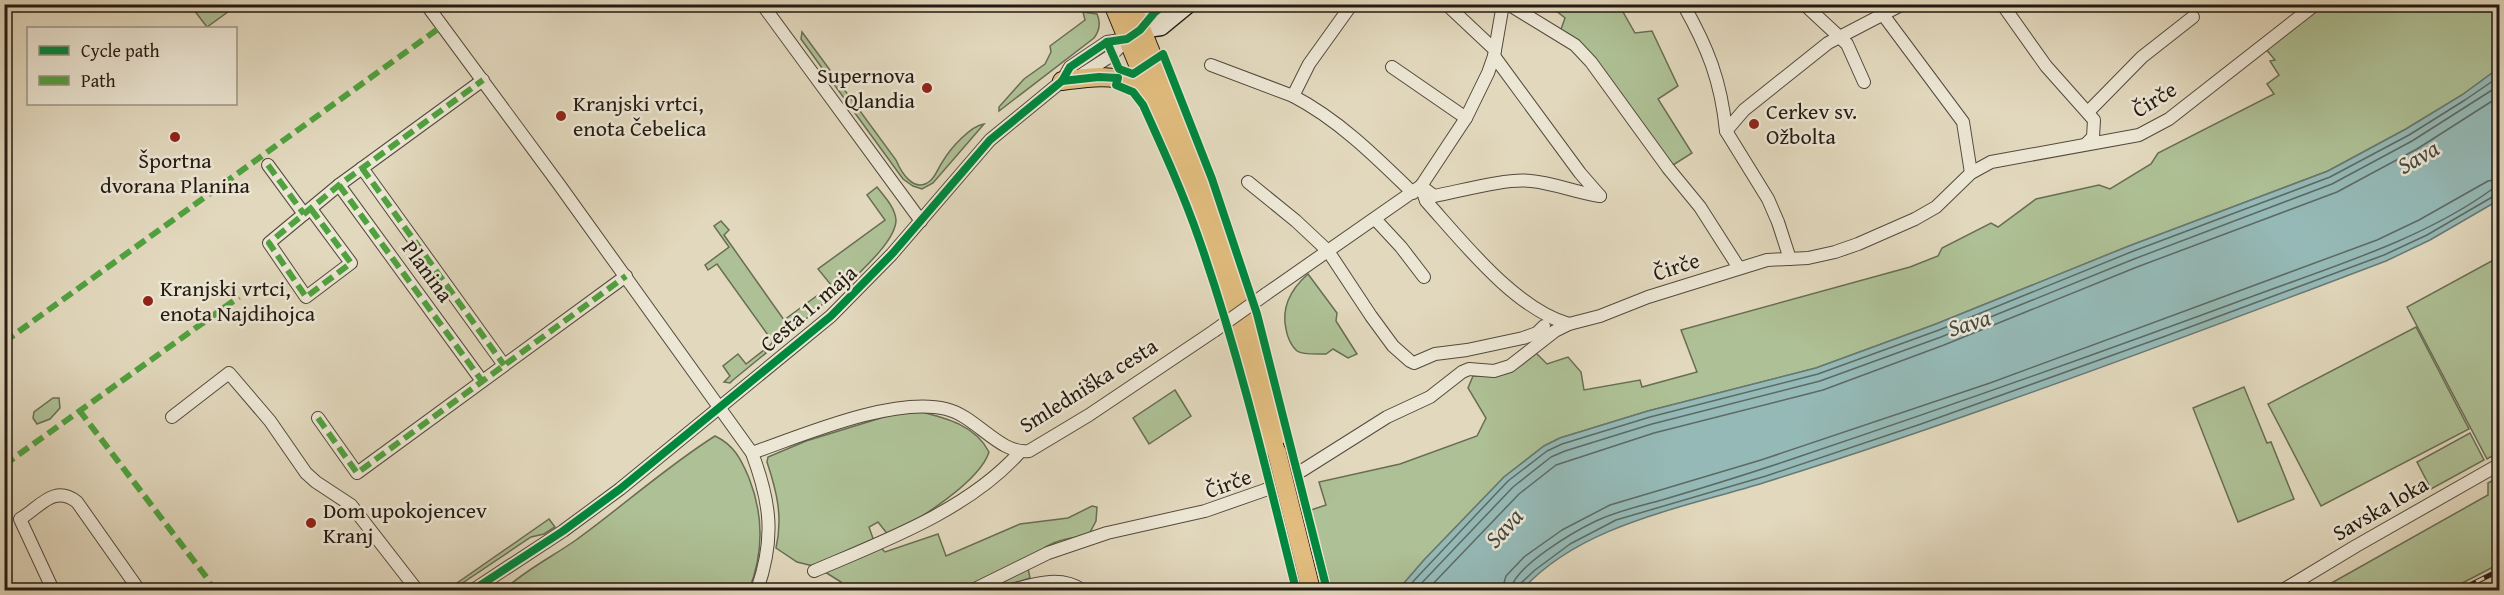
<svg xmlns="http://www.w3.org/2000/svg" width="2504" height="595" viewBox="0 0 2504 595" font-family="'Gentium Book Plus',serif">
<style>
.green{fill:#aec095;stroke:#686d54;stroke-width:1.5}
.water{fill:#95b9b6;stroke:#677974;stroke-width:1.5}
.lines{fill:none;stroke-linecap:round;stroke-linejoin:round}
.shore{stroke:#5c6a64;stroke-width:1.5}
.street-casing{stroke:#534a3d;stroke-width:14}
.secondary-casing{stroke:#231a12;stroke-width:19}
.primary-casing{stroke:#231a12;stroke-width:20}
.street{stroke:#ece6d4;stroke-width:12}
.secondary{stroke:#ece6d4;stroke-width:16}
.primary{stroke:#e1bc7e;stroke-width:18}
.rail-casing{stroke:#231a12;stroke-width:5}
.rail{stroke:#ece6d4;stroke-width:3;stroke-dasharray:9;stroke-linecap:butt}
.street-bridge-casing{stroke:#534a3d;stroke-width:14;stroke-linecap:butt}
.primary-bridge-casing{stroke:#231a12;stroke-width:20;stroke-linecap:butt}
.street-bridge{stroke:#ece6d4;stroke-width:12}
.primary-bridge{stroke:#e1bc7e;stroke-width:18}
.quiet{stroke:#50a13f;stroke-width:6;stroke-dasharray:12 6;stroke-linecap:butt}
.cycleway-casing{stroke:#ece6d4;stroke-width:11}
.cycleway{stroke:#00873e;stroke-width:8}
.poi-dot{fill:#8f2418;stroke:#ece6d4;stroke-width:2}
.labels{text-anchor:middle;stroke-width:5;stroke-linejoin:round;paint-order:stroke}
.poi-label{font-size:22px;fill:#231a12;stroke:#ece6d4;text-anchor:start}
.street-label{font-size:22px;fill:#231a12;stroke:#ece6d4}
.water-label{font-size:24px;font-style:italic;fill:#454a43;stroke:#ece6d4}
</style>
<rect width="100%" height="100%" fill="#e2d8bd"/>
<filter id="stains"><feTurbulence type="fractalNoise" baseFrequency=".00333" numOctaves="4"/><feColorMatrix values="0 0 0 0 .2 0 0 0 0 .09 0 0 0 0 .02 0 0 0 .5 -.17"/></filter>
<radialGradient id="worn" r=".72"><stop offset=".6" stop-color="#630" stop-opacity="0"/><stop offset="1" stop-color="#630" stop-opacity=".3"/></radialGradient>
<!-- green -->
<g class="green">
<polygon points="235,4 236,6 207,27 190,5"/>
<polygon points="1549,5 1601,5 1606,11 1619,5 1635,33 1652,31 1678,86 1658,99 1692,153 1670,167 1560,32 1565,18"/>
<path d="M2320,5H2499V68L2462,95L2406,129L2328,171L2129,246L1936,324L1816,368L1648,411L1560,438L1544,446L1504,477L1424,560L1398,590H1332L1311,510L1326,505L1319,482L1400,464L1477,436L1486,418L1468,388L1473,376C1503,377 1513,374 1536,353L1547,364L1568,357L1581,372L1584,390L1640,380L1642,387L1697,372L1681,330L1910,267L1938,256L1942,248L1991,223L1998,227L2036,199L2099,185L2110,189L2151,164L2158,153L2274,94L2267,84L2279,75L2270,61L2275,60L2265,48Z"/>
<path d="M1083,12L1097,14C1101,23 1100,30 1094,38L999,111V107L1024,79L1045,64L1051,52L1050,46L1085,20Z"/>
<path d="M802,32L896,160C901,172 914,194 930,181C936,176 938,168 943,161C950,149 970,126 984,124L933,183L922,189L913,186L903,179L801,39Z"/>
<path d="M877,187C884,196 895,207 896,220C896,242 856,275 841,291H836L818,269L885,220L867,195Z"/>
<polygon points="721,221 729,230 724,235 784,320 826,289 831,297 769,351 767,348 773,342 717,264 708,270 705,265 729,247 714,226"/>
<polygon points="2499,257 2499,452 2487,459 2407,307"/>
<path d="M1308,274L1337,313L1336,321L1357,354L1348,358L1333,349L1326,354C1318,354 1303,355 1297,351C1291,346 1287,336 1286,329C1281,307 1291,289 1308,274Z"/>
<polygon points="2416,327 2469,429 2321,506 2268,404"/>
<polygon points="764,350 766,353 733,380 730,383 724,382 730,376 723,366 738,354 746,364"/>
<polygon points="2244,387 2267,443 2271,442 2294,499 2238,522 2193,408"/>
<polygon points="1175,390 1191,416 1149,444 1133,418"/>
<polygon points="53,398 59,398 60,408 50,419 37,424 33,418 34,412"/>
<path d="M918,411C946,418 975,425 989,452C980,482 916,521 889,536L878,522L869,527L875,544L813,566L797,562L776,548C783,517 777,492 767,462L768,457L806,441L897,413Z"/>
<polygon points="2470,433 2484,460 2431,489 2417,462"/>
<path d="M715,436C734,445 741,459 749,478C764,516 764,552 749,590H504C525,570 552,557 576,540C623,506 666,467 715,436Z"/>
<polygon points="2499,477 2499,564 2449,590 2319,590 2488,495 2488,483"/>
<path d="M1092,506L1097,507L1096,521L1088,536C1061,538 1045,543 1027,563L1030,578L992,590H834L841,582L825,572L880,547L885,552L938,534L946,556L1020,524L1068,518Z"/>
<polygon points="549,519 555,527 544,534 531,537 452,590 447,590"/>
</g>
<!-- water -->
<path class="water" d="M2499,68V200L2430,240L2386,261C2257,310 2127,359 1996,405C1920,432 1843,458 1766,482C1684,508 1581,524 1522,590H1398L1424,560L1504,477L1544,446L1560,438L1648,411L1816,368L1936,324L2129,246L2328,171L2406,129L2462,95Z"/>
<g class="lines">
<!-- shore -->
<g class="shore">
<polyline points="1405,590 1508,481 1547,451 1562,444 1650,417 1818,374 1939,330 2131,252 2330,177 2409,135 2465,100 2500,76"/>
<polyline points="1415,590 1513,487 1551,457 1565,451 1652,424 1820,381 1941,337 2134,259 2332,184 2412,141 2500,85"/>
<polyline points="1427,590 1519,494 1556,465 1654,433 1823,390 1944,345 2137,267 2337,192 2417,149 2500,96"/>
<polyline points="1502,590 1506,576 1524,557 1562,530 1610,505 1761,460 1990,383 2377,240 2419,220 2488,181 2500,179"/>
<path d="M1511,590C1513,567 1575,531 1596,521C1617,511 1640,506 1662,500C1709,486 1755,472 1801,456C1953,405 2105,351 2256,295C2334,266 2423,239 2491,190L2500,188"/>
<polyline points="1518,590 1520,584 1535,570 1570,544 1616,520 1766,476 1921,424 2163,337 2384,255 2427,235 2494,196 2500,195"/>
</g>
<defs>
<g id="street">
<path d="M426,4L558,183L752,453C771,503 775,539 757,590"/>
<polyline points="762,4 921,221"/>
<polyline points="1446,4 1495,50"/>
<polyline points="1508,4 1575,45 1591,62 1668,168 1700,207 1739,268"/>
<path d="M1683,4C1708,48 1721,81 1726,131L1744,110L1828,43L1903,4"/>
<polyline points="1804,4 1847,44 1864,82"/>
<polyline points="2002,4 2046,66 2094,120 2093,137 2087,143"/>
<polyline points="1884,16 1963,122 1971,173"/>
<polyline points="1494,56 1580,173 1600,196"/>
<polyline points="1211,65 1293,96 1309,64 1352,4"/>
<polyline points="1392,67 1466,118"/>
<polyline points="1078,77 1112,55 1128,38"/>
<path d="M1293,96C1339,120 1376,157 1413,193"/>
<polyline points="2088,112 2142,57 2193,17"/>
<polyline points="1726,131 1768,199 1778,222 1790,259"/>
<polyline points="268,165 304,214"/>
<polyline points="362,168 504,365"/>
<polyline points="1248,182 1296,221 1328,251 1371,316 1393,346 1410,361 1414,363 1435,354 1467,350 1523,338 1537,333 1544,326"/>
<polyline points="339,185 482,381"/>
<path d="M1421,186L1426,201C1462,241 1515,309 1569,324"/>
<path d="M1421,186L1434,196C1461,191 1506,178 1531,181C1554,183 1577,193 1600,196"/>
<polyline points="311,209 351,263 306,297 269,243 339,185 483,80"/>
<polyline points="1375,219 1401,247 1424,277"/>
<polyline points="1266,294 1421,186 1466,118 1488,73 1494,56 1503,4"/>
<polyline points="172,417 229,373 270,421 306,473 316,482 351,505 417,590"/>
<polyline points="318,418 357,473 626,276"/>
<path d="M752,453C803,435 894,396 946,409C976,416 1000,455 1029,451L1089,415L1214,331"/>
<path d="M814,571C884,541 968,510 1019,453"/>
<path d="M53,590L20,519C40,507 54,484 77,502L139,590"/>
<polyline points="473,590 563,531 620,489 831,316 892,254 990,140 1062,81 1070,67 1107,42 1127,39"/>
<polyline points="973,590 1048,553 1107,533 1205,511 1265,490 1303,470 1387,417 1430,397 1462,372 1469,369 1494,371 1510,366 1555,331 1569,324 1600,316 1648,297 1767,260 1808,258 1835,252 1858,244 1915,219 1936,207 1971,173 1991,162 2139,135 2169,119 2316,4"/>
<path d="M1012,590C1034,584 1061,575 1082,590"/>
<polyline points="2283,590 2356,546 2500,464"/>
</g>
<g id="secondary">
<polyline points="1140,30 1161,27 1189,4"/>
<polyline points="1140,30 1155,12 1166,4"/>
</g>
<g id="primary">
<polyline points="1113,4 1190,189 1231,307 1265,425 1277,453"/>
<polyline points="1131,4 1204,182 1244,300 1270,394 1277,437"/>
<path d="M1062,81C1098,76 1120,71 1149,97"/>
</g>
</defs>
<!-- street casing -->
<use href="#street" class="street-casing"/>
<!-- secondary casing -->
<use href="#secondary" class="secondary-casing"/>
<!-- primary casing -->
<use href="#primary" class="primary-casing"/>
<!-- street -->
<use href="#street" class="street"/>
<!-- secondary -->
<use href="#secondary" class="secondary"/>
<!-- primary -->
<use href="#primary" class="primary"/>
<defs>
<polyline id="rail" points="2460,590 2500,570"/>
</defs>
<!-- rail casing -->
<use href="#rail" class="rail-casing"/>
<!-- rail -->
<use href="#rail" class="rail"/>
<defs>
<polyline id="street-bridge" points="1214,331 1266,294"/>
<polyline id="primary-bridge" points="1277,453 1311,590"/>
</defs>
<!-- street-bridge casing -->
<use href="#street-bridge" class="street-bridge-casing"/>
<!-- primary-bridge casing -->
<use href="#primary-bridge" class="primary-bridge-casing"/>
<!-- street-bridge -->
<use href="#street-bridge" class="street-bridge"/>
<!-- primary-bridge -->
<use href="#primary-bridge" class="primary-bridge"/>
<!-- quiet -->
<g class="quiet">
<polyline points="268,165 304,214"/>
<polyline points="362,168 504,365"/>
<polyline points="339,185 482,381"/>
<polyline points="311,209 351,263 306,297 269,243 339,185 483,80"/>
<polyline points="4,342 442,26"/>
<polyline points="79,410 207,578 213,590"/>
<polyline points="318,418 357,473 626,276"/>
<polyline points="4,465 239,297"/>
</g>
<defs>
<g id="cycleway">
<polyline points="1107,42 1119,69 1133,74 1163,54 1212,179 1257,314 1327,590"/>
<path d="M1062,81L1099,77L1118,78L1116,85L1133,92L1143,105C1163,149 1183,193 1199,239C1239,354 1267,473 1296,590"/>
<polyline points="473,590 563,531 620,489 831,316 892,254 990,140 1062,81 1070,67 1107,42 1127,39 1140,30 1155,12 1166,4"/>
</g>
</defs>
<!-- cycleway casing -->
<use href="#cycleway" class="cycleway-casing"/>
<!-- cycleway -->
<use href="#cycleway" class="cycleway"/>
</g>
<!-- markers -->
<g class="poi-dot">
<circle cx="927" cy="88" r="6"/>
<circle cx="561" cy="116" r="6"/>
<circle cx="1754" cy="124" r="6"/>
<circle cx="175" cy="137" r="6"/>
<circle cx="148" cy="301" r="6"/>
<circle cx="311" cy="523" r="6"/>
</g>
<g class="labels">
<!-- poi labels -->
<g class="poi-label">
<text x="915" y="83" text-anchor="end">Supernova<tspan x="915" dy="25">Qlandia</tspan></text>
<text x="573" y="111">Kranjski vrtci,<tspan x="573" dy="25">enota Čebelica</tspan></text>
<text x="1766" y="119">Cerkev sv.<tspan x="1766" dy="25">Ožbolta</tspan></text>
<text x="175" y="168" text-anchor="middle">Športna<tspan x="175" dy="25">dvorana Planina</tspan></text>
<text x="160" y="296">Kranjski vrtci,<tspan x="160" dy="25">enota Najdihojca</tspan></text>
<text x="323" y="518">Dom upokojencev<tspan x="323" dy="25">Kranj</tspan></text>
</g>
<!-- street labels -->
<g class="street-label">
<text transform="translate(2154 99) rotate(-32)" y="8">Čirče</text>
<text transform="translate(1676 266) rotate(-18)" y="8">Čirče</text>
<text transform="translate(428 271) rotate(54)" y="8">Planina</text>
<text transform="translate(808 308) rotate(-41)" y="8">Cesta 1. maja</text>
<text transform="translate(1088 385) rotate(-32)" y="8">Smledniška cesta</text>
<text transform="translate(1228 483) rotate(-20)" y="8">Čirče</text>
<text transform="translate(2380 508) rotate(-30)" y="8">Savska loka</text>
</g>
<!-- water labels -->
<g class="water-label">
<text transform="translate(2418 157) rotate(-30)" y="8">Sava</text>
<text transform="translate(1969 323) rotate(-17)" y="8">Sava</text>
<text transform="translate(1504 528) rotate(-48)" y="8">Sava</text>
</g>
</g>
<!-- margin -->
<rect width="2504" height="595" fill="none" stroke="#e2d8bd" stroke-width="24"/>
<rect x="6" y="6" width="2492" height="583" fill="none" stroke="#231a12" stroke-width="3"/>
<rect x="12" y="12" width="2480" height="571" fill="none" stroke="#231a12" stroke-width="1.5"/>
<!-- legend -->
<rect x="27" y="27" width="210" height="78" fill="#ece6d4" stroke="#9c9486" stroke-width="1.5"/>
<rect x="39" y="46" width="30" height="9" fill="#00873e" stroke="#9c9486" stroke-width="1.5"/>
<text x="81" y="57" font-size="18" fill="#231a12">Cycle path</text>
<rect x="39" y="76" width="30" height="9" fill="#50a13f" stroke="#9c9486" stroke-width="1.5"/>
<text x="81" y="87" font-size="18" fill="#231a12">Path</text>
<rect width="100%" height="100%" filter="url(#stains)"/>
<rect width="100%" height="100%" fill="url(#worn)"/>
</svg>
